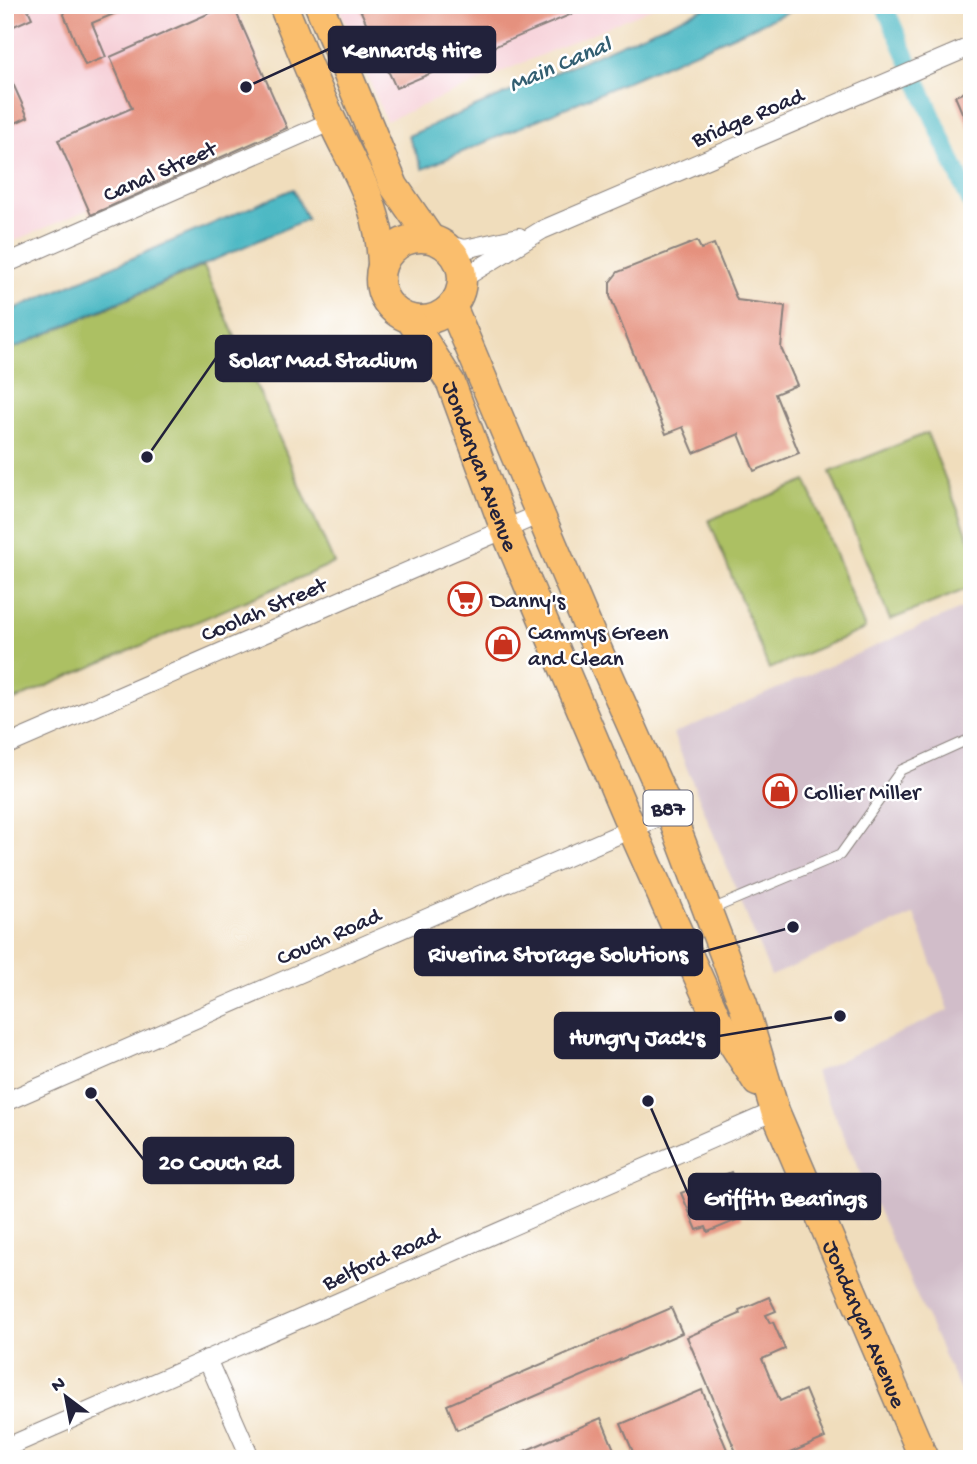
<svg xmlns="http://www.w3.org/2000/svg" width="977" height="1464" viewBox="0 0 977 1464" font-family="'Gochi Hand',sans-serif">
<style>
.built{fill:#f6cfd7}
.industrial{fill:#d1bdc9}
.green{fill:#acc064;stroke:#677150;stroke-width:2}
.water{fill:#49b7c3;stroke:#366c7f;stroke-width:2}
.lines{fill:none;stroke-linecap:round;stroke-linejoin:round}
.canal{stroke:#49b7c3;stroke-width:18}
.building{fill:#e5917e}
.lane-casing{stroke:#89807c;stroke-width:11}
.street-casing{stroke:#89807c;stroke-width:20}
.primary-casing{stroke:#89807c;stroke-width:31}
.lane{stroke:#fff;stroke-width:9}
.street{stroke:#fff;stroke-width:18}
.primary{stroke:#fabe6d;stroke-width:28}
.labels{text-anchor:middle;stroke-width:5;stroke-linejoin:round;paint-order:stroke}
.shield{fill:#fff;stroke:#646476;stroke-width:2}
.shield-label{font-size:21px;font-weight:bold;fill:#22223b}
.street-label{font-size:23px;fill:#22223b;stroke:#fff}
.poi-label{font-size:23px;fill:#22223b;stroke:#fff;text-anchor:start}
.water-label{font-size:24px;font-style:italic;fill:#325e71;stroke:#fff}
.leader{fill:none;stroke:#22223b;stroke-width:2.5}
.callout-dot{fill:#22223b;stroke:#fff;stroke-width:2.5}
.callout{fill:#22223b;stroke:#22223b;stroke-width:2.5}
.callout-label{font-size:24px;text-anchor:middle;font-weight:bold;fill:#fff}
</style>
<rect width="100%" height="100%" fill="#fff"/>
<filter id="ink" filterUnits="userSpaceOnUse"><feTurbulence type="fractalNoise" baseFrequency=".0143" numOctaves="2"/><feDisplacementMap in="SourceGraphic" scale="14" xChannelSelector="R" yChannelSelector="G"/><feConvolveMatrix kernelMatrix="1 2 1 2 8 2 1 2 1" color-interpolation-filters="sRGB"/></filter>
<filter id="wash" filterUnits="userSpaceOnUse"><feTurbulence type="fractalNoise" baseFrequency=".00686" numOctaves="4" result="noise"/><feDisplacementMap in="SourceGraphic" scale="28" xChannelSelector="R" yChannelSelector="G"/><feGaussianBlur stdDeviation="1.57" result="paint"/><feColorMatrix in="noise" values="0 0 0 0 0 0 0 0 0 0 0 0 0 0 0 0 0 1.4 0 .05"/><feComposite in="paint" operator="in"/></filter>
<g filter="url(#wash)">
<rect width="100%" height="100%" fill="#f0ddbc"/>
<!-- built -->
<g class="built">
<polygon points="5,5 235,5 287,124 5,245"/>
<polygon points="338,5 659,5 386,121"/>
</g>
<!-- industrial -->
<polygon class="industrial" points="972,604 972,1417 815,1072 949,1010 914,914 771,976 673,734"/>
<!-- green -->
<g class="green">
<polygon points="204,266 334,563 5,704 5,352"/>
<polygon points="927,433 972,545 972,587 890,620 830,472"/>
<polygon points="806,481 865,629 769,669 709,520"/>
</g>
<!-- water -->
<g class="water">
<polygon points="711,5 804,5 423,169 408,136"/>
<polygon points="293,189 307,219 5,352 5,313"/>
</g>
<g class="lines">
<!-- canal -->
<polyline class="canal" points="884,5 972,206"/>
</g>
<g id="blocks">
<!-- building -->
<g class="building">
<polygon points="5,5 26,5 32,18 5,30"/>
<polygon points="60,5 135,5 92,23 106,57 85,65"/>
<polygon points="228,5 233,5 287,128 91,215 58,140 132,108 110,57"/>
<polygon points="358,5 568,5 572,14 396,88"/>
<polygon points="5,66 28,117 5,128"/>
<polygon points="972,89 972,136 955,96"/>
<polygon points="697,241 701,249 714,244 737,300 785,306 781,348 797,385 775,394 799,453 754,471 739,434 694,453 683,427 666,434 610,296 610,282 618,272"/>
<polygon points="731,1172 746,1208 739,1211 742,1218 708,1232 706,1227 697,1230 681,1193"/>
<polygon points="769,1297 776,1311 766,1315 770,1323 773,1322 785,1349 762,1359 780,1401 805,1390 825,1438 776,1459 739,1459 687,1337 740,1314 739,1310"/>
<polygon points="671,1308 682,1333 457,1430 447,1405"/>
<polygon points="702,1390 731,1459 636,1459 621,1424"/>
<polygon points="601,1418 618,1459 506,1459"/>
</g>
</g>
</g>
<g filter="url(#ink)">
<use href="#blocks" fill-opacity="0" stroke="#89807c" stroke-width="2"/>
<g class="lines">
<defs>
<polyline id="lane" points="710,910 840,855 901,770 972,738"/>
<g id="street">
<polyline points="444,244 465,249 519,237"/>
<polyline points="5,264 332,121"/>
<polyline points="462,279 542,230 972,46"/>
<polyline points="5,746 540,514"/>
<polyline points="5,1102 670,812"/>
<polyline points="207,1359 251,1459"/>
<polyline points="5,1448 775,1111"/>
</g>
<g id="primary">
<path d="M283,5C299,44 314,83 332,121C356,173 379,202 382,263"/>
<polyline points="319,5 394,186 430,238"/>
<circle cx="421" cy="279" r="41"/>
<path id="s1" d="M452,306L592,637L670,812L743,1004L775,1111L924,1459"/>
<path id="s2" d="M410,319L451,383L505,530L632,829L717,1019L757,1082"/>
</g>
</defs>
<!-- lane casing -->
<use href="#lane" class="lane-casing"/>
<!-- street casing -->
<use href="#street" class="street-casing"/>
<!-- primary casing -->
<use href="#primary" class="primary-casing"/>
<!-- lane -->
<use href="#lane" class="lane"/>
<!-- street -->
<use href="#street" class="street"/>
<!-- primary -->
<use href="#primary" class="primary"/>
</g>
</g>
<!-- icons -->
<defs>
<symbol id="supermarket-ring" viewBox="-11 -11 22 22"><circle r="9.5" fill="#fff" stroke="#c8321e" stroke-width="1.5"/><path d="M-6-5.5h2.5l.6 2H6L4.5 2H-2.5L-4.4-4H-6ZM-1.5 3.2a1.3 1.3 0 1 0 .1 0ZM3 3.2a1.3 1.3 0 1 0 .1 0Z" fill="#c8321e"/></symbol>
<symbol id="shop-ring" viewBox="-11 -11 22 22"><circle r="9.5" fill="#fff" stroke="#c8321e" stroke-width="1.5"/><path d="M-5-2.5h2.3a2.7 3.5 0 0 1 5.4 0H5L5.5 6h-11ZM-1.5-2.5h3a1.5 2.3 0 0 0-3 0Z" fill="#c8321e"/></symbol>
</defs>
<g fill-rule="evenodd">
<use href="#supermarket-ring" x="446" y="580" width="38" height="38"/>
<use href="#shop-ring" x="484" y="625" width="38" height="38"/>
<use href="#shop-ring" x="761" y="772" width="38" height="38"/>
</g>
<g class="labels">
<!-- shield labels -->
<rect class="shield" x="643.5" y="790.5" width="49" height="35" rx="5"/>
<g class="shield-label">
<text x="668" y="815">B87</text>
</g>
<!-- street labels -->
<g class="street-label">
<text transform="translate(747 116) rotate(-23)" y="8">Bridge Road</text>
<text transform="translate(159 170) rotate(-24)" y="8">Canal Street</text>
<text dy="8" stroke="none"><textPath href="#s2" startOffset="164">Jondaryan Avenue</textPath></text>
<text transform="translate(263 608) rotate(-23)" y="8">Coolah Street</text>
<text transform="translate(328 935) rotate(-24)" y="8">Couch Road</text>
<text transform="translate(380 1257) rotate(-24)" y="8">Belford Road</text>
<text dy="8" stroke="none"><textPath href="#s1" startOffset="1099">Jondaryan Avenue</textPath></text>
</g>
<!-- poi labels -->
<g class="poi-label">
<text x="490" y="607">Danny's</text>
<text x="528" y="639">Cammys Green<tspan x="528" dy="26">and Clean</tspan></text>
<text x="804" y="799">Collier Miller</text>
</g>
<!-- water labels -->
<g class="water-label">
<text transform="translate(559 63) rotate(-23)" y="8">Main Canal</text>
</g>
</g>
<!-- callouts -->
<path class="leader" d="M246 87L329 49M147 457L216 358M793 927L702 952M840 1016L719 1036M91 1093L144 1160M648 1101L689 1196"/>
<g class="callout-dot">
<circle cx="246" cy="87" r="7"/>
<circle cx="147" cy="457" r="7"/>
<circle cx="793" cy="927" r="7"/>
<circle cx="840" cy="1016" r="7"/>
<circle cx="91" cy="1093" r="7"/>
<circle cx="648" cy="1101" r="7"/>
</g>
<g class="callout">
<rect x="329" y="27" width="166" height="45" rx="7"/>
<rect x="216" y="336" width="215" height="45" rx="7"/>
<rect x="415" y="930" width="287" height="45" rx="7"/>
<rect x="555" y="1013" width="164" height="45" rx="7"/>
<rect x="144" y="1138" width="149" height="45" rx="7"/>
<rect x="689" y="1174" width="191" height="45" rx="7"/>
</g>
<g class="callout-label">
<text x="412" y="57">Kennards Hire</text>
<text x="323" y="367">Solar Mad Stadium</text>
<text x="558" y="961">Riverina Storage Solutions</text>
<text x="637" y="1044">Hungry Jack's</text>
<text x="219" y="1169">20 Couch Rd</text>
<text x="785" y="1205">Griffith Bearings</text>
</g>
<!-- margin -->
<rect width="977" height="1464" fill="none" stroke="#fff" stroke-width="28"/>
<!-- north arrow -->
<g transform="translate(66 1397) rotate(328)" stroke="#ffffff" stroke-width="5" paint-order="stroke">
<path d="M0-5L12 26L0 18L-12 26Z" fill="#22223b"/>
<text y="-10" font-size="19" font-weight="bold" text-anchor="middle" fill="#22223b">N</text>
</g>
</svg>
